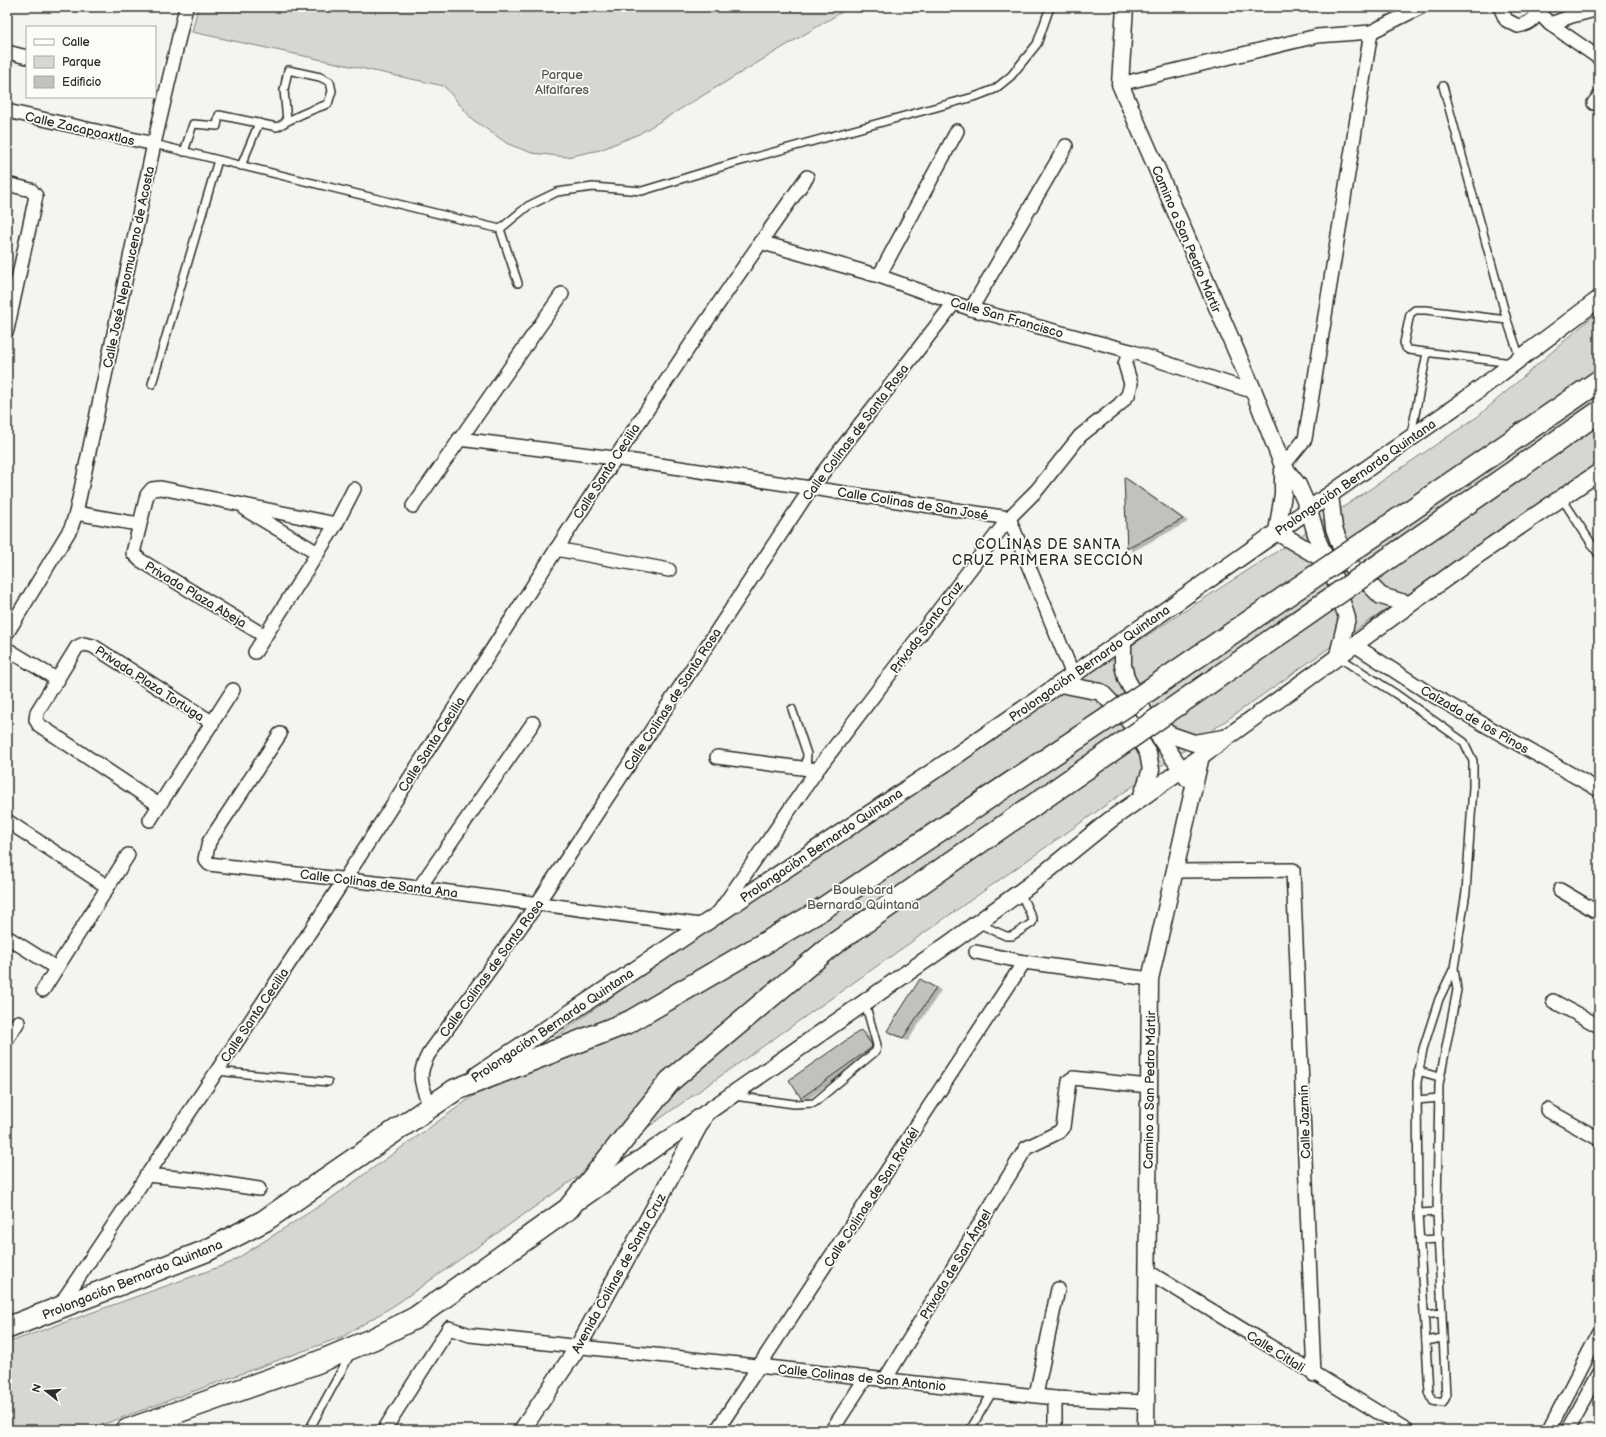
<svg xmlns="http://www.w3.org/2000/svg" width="1606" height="1437" viewBox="0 0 1606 1437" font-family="'Balsamiq Sans',sans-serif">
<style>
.green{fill:#d7d6d2;stroke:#81807e}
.building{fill:#c2c1be;stroke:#2b2b2b;filter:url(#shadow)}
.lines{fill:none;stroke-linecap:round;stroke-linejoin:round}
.service-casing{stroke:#2b2b2b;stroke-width:10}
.minor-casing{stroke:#2b2b2b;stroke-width:16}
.tertiary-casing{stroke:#2b2b2b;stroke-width:19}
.primary-casing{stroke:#2b2b2b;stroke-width:24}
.service{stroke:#fdfcf7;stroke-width:7}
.minor{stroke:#fdfcf7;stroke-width:13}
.tertiary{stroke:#fdfcf7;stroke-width:16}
.primary{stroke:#fdfcf7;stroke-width:21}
.primary-bridge-casing{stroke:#2b2b2b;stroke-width:24;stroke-linecap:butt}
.primary-bridge{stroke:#fdfcf7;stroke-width:21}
.labels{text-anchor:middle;stroke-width:3.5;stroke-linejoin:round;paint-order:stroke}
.park-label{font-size:13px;fill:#565655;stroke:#fdfcf7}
.street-label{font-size:13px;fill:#2b2b2b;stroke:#fdfcf7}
.neighbourhood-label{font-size:14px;letter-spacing:1px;fill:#2b2b2b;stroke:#fdfcf7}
</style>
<defs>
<filter id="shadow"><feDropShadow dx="4.5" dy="2.5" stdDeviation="0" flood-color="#0004"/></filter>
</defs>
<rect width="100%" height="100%" fill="#f5f4ef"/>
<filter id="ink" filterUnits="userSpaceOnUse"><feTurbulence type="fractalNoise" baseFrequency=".025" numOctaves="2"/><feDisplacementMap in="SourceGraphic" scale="8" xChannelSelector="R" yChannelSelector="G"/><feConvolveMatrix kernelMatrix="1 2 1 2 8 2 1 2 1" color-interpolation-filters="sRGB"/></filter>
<g filter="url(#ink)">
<!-- green -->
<g class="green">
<polygon points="198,7 850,7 639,134 600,150 567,157 532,153 508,144 472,119 444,86 192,32"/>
<polygon points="1599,311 1599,466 1566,490 1339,641 398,1303 344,1336 88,1430 7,1430 7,1343 230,1263 330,1199 827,842 1287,545 1477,417"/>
</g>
<!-- building -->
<g class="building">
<polygon points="1124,477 1183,519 1127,549"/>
<polygon points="920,979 936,988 903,1038 887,1031"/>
<polygon points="861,1030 872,1045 871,1048 801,1098 789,1080"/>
</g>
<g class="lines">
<defs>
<g id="service">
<polyline points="1443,86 1507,320"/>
<polyline points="154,144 500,229 518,283"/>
<path d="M184,152L193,124L217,126L219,115L277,127C294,117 310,110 328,104L332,91L330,82L320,77L288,70L284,90L287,121"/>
<polyline points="241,166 259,123"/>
<polyline points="500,229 528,206 557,192 593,187 642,191 734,163 977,96 995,89 1011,76 1037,44 1050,7"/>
<polyline points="1512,363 1409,350 1406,348 1404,343 1410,314 1415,310 1426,310 1507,320 1520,358"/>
<polyline points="152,384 218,160"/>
<polyline points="1411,435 1427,353"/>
<polyline points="1561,497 1599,555"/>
<polyline points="1337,656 1396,694 1464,742 1473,761 1473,787 1466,892 1454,968 1457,990 1439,1084 1437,1212 1446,1397 1443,1403 1433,1401 1429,1392 1418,1213 1417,1082 1423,1049 1439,999 1454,968"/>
<polyline points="792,709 807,754 806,768"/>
<polyline points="977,923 1006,936 1012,936 1032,923 1033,920 1020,892"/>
<polyline points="216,1071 328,1082"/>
<polyline points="1418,1071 1439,1077"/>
<polyline points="734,1096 794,1104 814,1103 876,1051 877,1045 865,1003"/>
<polyline points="1417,1100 1439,1098"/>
<polyline points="1418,1213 1437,1212"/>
<polyline points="1420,1240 1439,1239"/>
<polyline points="1424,1315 1442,1313"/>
<polyline points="1426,1341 1443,1338"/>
<polyline points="309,1430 350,1355"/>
<polyline points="970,1430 993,1391"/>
</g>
<g id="minor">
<path d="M1500,7L1506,20L1518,26C1529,24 1537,19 1538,7"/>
<polyline points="1537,11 1550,24 1599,58"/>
<polyline points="1550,24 1572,16 1599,9"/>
<polyline points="7,52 27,57"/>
<polyline points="1120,84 1317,36 1371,32 1421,7"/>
<polyline points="1594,103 1599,97"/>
<polyline points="7,111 154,144"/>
<polyline points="7,184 31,190 36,196 7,330"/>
<polyline points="760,242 879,276 971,309 1130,351 1254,392"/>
<polyline points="879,276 957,131"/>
<polyline points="971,309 1066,146"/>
<polyline points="459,439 614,458 1009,518 1073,675"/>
<polyline points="1283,466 1305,439 1371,32"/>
<polyline points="413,506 562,294"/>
<polyline points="246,510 318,553"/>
<polyline points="76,513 138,524"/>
<polyline points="556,549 669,570"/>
<polyline points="7,633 71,528 76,513 154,144 186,7"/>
<polyline points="265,636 140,560 133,553 147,495 152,489 161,488 336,524"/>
<polyline points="1353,644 1427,692 1599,790"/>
<polyline points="7,649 58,680"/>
<polyline points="255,652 336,524 354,489"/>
<polyline points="280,734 209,842 205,859 209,864 419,888 700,925"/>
<polyline points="717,757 817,770"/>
<polyline points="159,805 39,725 36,720 37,712 77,647 84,644 93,646 213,723"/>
<polyline points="150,820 233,690"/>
<polyline points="7,821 108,887"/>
<polyline points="1175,871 1293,870 1314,1375"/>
<polyline points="419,888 533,723"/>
<polyline points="1560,890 1599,913"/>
<polyline points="719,912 817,770 1009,518 1037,490 1080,436 1119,405 1128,395 1131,384 1125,364 1130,351"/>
<polyline points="7,937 56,968"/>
<polyline points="976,952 1024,962 1150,979"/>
<polyline points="43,990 128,855"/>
<polyline points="1553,1001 1599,1026"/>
<polyline points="7,1039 18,1022"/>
<path d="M430,1107C422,1084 416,1078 428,1055L537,904L811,488L954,303"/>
<polyline points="1547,1110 1599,1139"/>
<polyline points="146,1175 200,1180 259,1189"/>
<polyline points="1147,1271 1407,1430"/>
<path d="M58,1308C154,1164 251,1022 346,877C498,643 644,404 807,177"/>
<polyline points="884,1381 1026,1148 1059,1132 1063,1127 1069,1081 1073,1078 1148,1086"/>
<polyline points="1036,1395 1058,1289"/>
<polyline points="1055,1398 1055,1430"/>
<polyline points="384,1430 449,1328 470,1335 1055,1398 1146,1402"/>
<polyline points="717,1430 1024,962"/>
<polyline points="832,1430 865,1379"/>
<polyline points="1549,1430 1599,1333"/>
<polyline points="1568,1430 1599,1373"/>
</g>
<g id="tertiary">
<polyline points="1125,7 1120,84 1254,392 1283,466 1298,485 1309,510 1318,541 1334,577 1347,618 1338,655"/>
<polyline points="1330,495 1334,528 1344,556 1351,566 1381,596 1408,604"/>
<polyline points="1277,532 1283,494 1283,466"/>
<polyline points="1277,532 1326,561"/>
<polyline points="1123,640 1123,665 1126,678 1148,720 1187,778"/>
<polyline points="1060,684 1101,692 1129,721 1148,753 1151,770 1141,798"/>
<polyline points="1152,723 1171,735 1194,743 1224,738"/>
<polyline points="477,1075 950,760 1123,640 1469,397 1599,299"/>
<polyline points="581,1200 950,943 1031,884 1110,820 1201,756 1475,557 1599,472"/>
<polyline points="522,1430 578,1347 705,1115"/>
<polyline points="1146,1430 1150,979 1201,756"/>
</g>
<g id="primary">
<polyline points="7,1328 206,1251 264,1221 455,1090 629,1022"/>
<polyline points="127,1430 316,1363 373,1339 415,1318 568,1209 670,1081"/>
</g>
</defs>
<!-- service casing -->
<use href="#service" class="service-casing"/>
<!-- minor casing -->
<use href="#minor" class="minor-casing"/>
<!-- tertiary casing -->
<use href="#tertiary" class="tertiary-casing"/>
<!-- primary casing -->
<use href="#primary" class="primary-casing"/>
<!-- service -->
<use href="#service" class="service"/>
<!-- minor -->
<use href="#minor" class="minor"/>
<!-- tertiary -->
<use href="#tertiary" class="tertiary"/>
<!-- primary -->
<use href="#primary" class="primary"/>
<defs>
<g id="primary-bridge">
<polyline points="629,1022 813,915 1126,706 1599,381"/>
<polyline points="670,1081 831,946 1599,412"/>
</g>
</defs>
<!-- primary-bridge casing -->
<use href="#primary-bridge" class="primary-bridge-casing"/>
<!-- primary-bridge -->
<use href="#primary-bridge" class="primary-bridge"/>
</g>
</g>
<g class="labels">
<!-- park labels -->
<g class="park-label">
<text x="562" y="79">Parque<tspan x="562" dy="15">Alfalfares</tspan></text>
<text x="863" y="894">Boulebard<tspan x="863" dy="15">Bernardo Quintana</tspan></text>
</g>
<!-- street labels -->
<g class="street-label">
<text transform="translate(80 128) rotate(13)" y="5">Calle Zacapoaxtlas</text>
<text transform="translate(1187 239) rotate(67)" y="5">Camino a San Pedro Mártir</text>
<text transform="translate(128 267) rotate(-78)" y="5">Calle José Nepomuceno de Acosta</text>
<text transform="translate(1007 317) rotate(16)" y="5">Calle San Francisco</text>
<text transform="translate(855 432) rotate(-53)" y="5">Calle Colinas de Santa Rosa</text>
<text transform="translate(606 471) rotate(-57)" y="5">Calle Santa Cecilia</text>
<text transform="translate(1355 477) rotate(-35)" y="5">Prolongación Bernardo Quintana</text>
<text transform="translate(913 503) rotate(9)" y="5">Calle Colinas de San José</text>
<text transform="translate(196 594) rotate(31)" y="5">Privada Plaza Abeja</text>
<text transform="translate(926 627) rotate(-53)" y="5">Privada Santa Cruz</text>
<text transform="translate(1089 663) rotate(-35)" y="5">Prolongación Bernardo Quintana</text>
<text transform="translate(150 683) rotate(33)" y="5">Privada Plaza Tortuga</text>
<text transform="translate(672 699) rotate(-57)" y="5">Calle Colinas de Santa Rosa</text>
<text transform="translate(1475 719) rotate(30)" y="5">Calzada de los Pinos</text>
<text transform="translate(431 744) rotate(-57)" y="5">Calle Santa Cecilia</text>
<text transform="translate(821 845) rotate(-34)" y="5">Prolongación Bernardo Quintana</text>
<text transform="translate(379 883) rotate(7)" y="5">Calle Colinas de Santa Ana</text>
<text transform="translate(491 968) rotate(-54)" y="5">Calle Colinas de Santa Rosa</text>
<text transform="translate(254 1015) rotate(-56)" y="5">Calle Santa Cecilia</text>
<text transform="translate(552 1025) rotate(-34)" y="5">Prolongación Bernardo Quintana</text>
<text transform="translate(1149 1090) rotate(-89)" y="5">Camino a San Pedro Mártir</text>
<text transform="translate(1304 1122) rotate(-92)" y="5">Calle Jazmín</text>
<text transform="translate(871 1197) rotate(-57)" y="5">Calle Colinas de San Rafaél</text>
<text transform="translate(955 1264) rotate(-59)" y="5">Privada de San Ángel</text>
<text transform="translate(618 1273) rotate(-61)" y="5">Avenida Colinas de Santa Cruz</text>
<text transform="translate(132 1279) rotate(-22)" y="5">Prolongación Bernardo Quintana</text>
<text transform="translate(1276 1351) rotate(32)" y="5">Calle Citlali</text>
<text transform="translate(862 1377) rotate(6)" y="5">Calle Colinas de San Antonio</text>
</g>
<!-- neighbourhood labels -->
<g class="neighbourhood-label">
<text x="1048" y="549">COLINAS DE SANTA<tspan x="1048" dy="16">CRUZ PRIMERA SECCIÓN</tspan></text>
</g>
</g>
<!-- margin -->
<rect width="1606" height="1437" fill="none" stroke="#fdfcf7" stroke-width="24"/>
<rect x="12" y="12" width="1582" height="1413" fill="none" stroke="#2b2b2b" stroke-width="1.5" filter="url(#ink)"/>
<!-- legend -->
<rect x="26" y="26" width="130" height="72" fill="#fdfcf7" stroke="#a9a8a5"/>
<rect x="34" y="39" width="20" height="6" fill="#fdfcf7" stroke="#a9a8a5"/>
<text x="62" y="46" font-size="12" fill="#2b2b2b">Calle</text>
<rect x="34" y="56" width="20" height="12" fill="#d7d6d2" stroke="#a9a8a5"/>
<text x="62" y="66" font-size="12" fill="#2b2b2b">Parque</text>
<rect x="34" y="76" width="20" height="12" fill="#c2c1be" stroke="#a9a8a5"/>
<text x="62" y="86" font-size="12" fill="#2b2b2b">Edificio</text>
<!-- north arrow -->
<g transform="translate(46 1391) rotate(287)" stroke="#fdfcf7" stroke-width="3" paint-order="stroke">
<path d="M0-3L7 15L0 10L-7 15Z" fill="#2b2b2b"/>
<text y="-6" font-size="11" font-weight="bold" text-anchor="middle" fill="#2b2b2b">N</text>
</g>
</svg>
